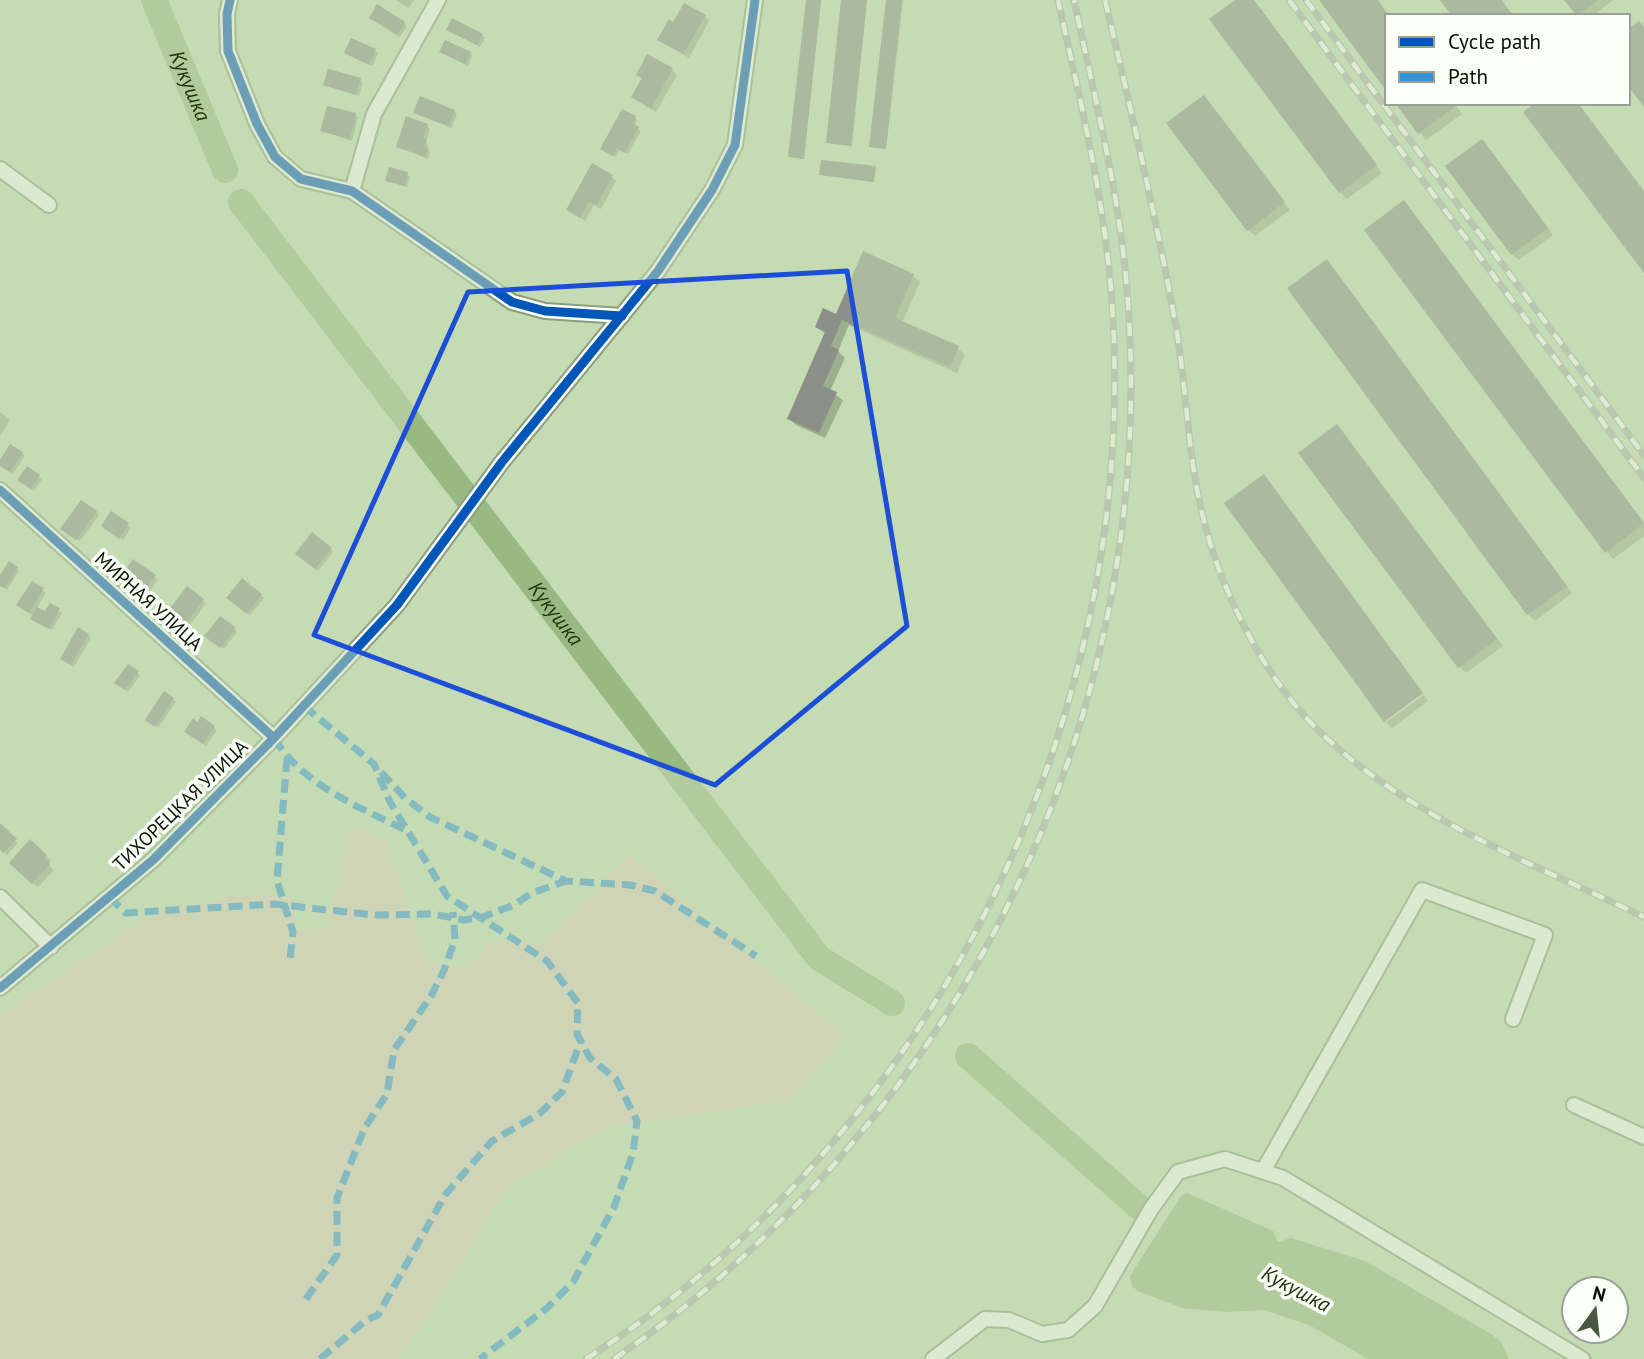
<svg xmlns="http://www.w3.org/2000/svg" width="1644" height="1359" viewBox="0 0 1644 1359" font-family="'PT Sans',sans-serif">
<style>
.green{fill:#ddccbc}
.water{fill:#99b983}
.shadow{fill:#0003}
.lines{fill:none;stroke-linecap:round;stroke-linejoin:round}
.river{stroke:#99b983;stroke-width:26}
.building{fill:#8c9088}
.minor-casing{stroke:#8c9d7e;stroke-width:18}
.minor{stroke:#f6faf4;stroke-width:14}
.rail-casing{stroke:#acb2a9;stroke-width:7}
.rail{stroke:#fafff7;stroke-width:4.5;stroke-dasharray:13;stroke-linecap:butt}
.quiet{stroke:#3692d0;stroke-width:7;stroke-dasharray:14 7;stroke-linecap:butt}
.cycleway-casing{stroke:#fafff7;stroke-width:13}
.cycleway{stroke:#0057b8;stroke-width:9}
.marked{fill:none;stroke:#1d4ed8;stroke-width:5;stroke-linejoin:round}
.labels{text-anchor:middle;stroke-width:7;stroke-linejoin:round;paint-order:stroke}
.street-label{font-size:19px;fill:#051300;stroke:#fafff7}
.water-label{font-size:21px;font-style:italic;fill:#1e3408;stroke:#fafff7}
</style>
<rect width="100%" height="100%" fill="#c4dbb3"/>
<!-- green -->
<polygon class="green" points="352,827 385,838 427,963 469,967 490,941 542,944 629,855 846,1036 790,1100 607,1127 508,1186 407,1349 394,1359 0,1359 0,1014 144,918 238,894 291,895 296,932 326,927"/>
<!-- water -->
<polygon class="water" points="1187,1193 1273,1231 1278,1242 1291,1238 1365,1261 1491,1334 1501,1342 1509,1359 1368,1359 1309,1325 1264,1310 1226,1312 1182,1308 1138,1291 1132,1286 1130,1276 1181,1196"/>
<!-- shadow -->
<g class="shadow">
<polygon points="396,0 414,0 409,8"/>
<polygon points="807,0 821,0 804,159 790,157"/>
<polygon points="842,0 867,0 852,146 828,143"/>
<polygon points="887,0 903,0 886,149 871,147"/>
<polygon points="1238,0 1254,0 1382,173 1347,199 1340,192"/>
<polygon points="1567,0 1613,0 1593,16 1579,16"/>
<polygon points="705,17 709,21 689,58 659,39 674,24"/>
<polygon points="374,20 404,23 407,26 400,37"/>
<polygon points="451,32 482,35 485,38 480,47"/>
<polygon points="351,40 378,53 373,66 346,53"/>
<polygon points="441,52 470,53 472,56 468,66"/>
<polygon points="672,70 677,75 656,112 633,97 643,79 638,74"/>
<polygon points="360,80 363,83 359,96 325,84"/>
<polygon points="1397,103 1454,103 1462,114 1426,140"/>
<polygon points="1210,104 1290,210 1255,236 1249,230"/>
<polygon points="454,111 457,114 451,128 416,112"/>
<polygon points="355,115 358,117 352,141 322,131"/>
<polygon points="635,117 637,120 634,126 641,131 628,154 620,150 616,157 605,152"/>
<polygon points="427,126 430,129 426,141 430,153 428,159 398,146"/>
<polygon points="1489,148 1553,235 1519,260 1512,254"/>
<polygon points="407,174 410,177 407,187 387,180"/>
<polygon points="611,176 616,181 601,209 594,205 585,221 568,210"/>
<polygon points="1410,209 1644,523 1644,536 1613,559 1366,230"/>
<polygon points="1333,268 1572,593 1535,621 1528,614"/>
<polygon points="913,276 920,282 902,323 958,348 965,355 957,373 849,325 838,351 845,358 830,391 843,400 825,438 796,425 789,418 826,334 817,327"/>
<polygon points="0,412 10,420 0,436"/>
<polygon points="1343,433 1503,646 1466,673 1460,667"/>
<polygon points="22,453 25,456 13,474 0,465"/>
<polygon points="28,469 42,479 34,491 23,483"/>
<polygon points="96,512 99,515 80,541 66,532"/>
<polygon points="112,514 131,528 123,540 106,529"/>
<polygon points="331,549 333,552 318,571 300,556"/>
<polygon points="134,562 158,580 144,599 130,589"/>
<polygon points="17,569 19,571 7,590 0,585 0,577"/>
<polygon points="242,580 264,598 250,615 231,600"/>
<polygon points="32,583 46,593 36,609 45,614 51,605 62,613 52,630 35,622 34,616 21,608"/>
<polygon points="187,589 206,603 187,629 171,617"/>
<polygon points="234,629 237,632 224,649 209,638"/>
<polygon points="88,635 91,638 74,667 65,661"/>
<polygon points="137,672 140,675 128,692 120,686"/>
<polygon points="164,694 176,702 158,728 150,722"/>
<polygon points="1424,695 1428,701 1392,728 1386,722"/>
<polygon points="201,719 217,730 206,746 189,734"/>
<polygon points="0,825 18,843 7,855 0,848"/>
<polygon points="30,842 51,861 48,864 54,870 38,887 11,863"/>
</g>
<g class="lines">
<!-- river -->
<g class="river">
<path id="s1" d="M154,0L225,170"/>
<path id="s2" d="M241,202L819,958L892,1003"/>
<polyline points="968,1056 1139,1207"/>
</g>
</g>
<!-- building -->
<g class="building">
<polygon points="806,0 821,0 804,159 788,157"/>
<polygon points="841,0 867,0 851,146 826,143"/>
<polygon points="886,0 902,0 886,149 869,147"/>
<polygon points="1235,0 1254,0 1377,165 1339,193 1209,19"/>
<polygon points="1319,0 1378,0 1389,16 1387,16 1387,92"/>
<polygon points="1440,0 1502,0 1513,16 1452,16"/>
<polygon points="1564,0 1598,0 1577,16"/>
<polygon points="684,3 706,15 683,54 657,40 669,19 673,22"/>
<polygon points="377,4 405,22 397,35 369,18"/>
<polygon points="452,18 483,34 477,45 446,30"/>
<polygon points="1639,21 1644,27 1644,107 1628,86 1628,29"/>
<polygon points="351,38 376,49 369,65 344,53"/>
<polygon points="445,40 471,52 465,64 439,52"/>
<polygon points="647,54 673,68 651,109 631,97 642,78 636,75"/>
<polygon points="328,69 361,78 356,95 323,85"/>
<polygon points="1204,95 1285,202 1247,231 1166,123"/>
<polygon points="420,96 455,110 448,126 413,113"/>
<polygon points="1395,103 1454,103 1456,106 1418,134"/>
<polygon points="1535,103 1578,103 1644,191 1644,273 1523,112"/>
<polygon points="327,106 356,113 350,139 320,131"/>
<polygon points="622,109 636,116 632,123 639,127 625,153 617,148 613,156 600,149"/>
<polygon points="406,116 428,124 423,138 427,139 424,147 428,149 425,157 396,147"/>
<polygon points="1482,139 1548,228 1511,255 1445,166"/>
<polygon points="821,160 876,166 874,182 819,175"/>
<polygon points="592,163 613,175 596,205 589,201 580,218 566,210"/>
<polygon points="389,167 408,172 405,186 385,181"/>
<polygon points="1404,200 1644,523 1605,553 1364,230"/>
<polygon points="863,251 914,274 895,318 959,346 950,367 842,320 831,346 839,350 823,386 837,392 819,433 787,419 825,332 815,327 823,308 836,314"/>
<polygon points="1327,259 1567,586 1527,615 1287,288"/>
<polygon points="1337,424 1497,639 1458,668 1298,453"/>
<polygon points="10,444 23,452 10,472 0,466 0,460"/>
<polygon points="27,466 40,475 31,489 17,480"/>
<polygon points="1264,474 1423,693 1384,722 1224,503"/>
<polygon points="81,500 97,511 76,540 60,529"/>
<polygon points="111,511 129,523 119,539 101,526"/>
<polygon points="312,532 332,548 315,569 295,554"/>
<polygon points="133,559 156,575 140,598 125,586 131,578 123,573"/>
<polygon points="9,561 18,567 4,588 0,586 0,575"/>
<polygon points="242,578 262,594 247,614 226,598"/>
<polygon points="32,581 44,588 29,613 16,605"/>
<polygon points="187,586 204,599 183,627 166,614"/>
<polygon points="50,603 60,608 49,629 30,619 37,607 45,611"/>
<polygon points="220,616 236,628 220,648 204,636"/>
<polygon points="78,627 89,634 71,665 60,659"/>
<polygon points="128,664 139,671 125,690 114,683"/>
<polygon points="164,691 174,698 155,727 145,720"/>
<polygon points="201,716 215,726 203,744 184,732 193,718 197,722"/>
<polygon points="0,823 17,839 3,853 0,850"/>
<polygon points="30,839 47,855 44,858 50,864 32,884 9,863"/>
</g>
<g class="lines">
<defs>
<g id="minor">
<polyline points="230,0 227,14 228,51 257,124 275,157 301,179 352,191 512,302 545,311 622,316"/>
<polyline points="0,169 49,205"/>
<polyline points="352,191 374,114 438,0"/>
<polyline points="0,490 274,738"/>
<polyline points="0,897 51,947"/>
<polyline points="0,988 153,860 274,738 397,605 502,462 658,271 712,190 735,145 755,0"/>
<polyline points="1574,1105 1644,1137"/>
<polyline points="1263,1171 1422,890 1545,935 1513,1019"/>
<polyline points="933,1359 985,1319 1009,1320 1042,1334 1068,1330 1095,1306 1151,1209 1178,1172 1225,1159 1283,1178 1582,1359"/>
</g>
</defs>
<!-- minor casing -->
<use href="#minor" class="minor-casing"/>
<!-- minor -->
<use href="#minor" class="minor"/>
<defs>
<g id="rail">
<path d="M1105,0C1131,109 1156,217 1176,327C1186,384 1187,443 1199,499C1215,580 1260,674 1320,732C1409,818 1534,864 1644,917"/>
<polyline points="1289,0 1644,478"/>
<polyline points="1306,0 1644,455"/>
<path d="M586,1359C939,1134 1145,705 1111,290C1103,192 1079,95 1058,0"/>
<path d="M614,1359C962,1121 1162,710 1127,289C1119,191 1094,95 1074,0"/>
</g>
</defs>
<!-- rail casing -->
<use href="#rail" class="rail-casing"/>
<!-- rail -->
<use href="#rail" class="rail"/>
<!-- quiet -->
<g class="quiet">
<polyline points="304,706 374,764 390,802 447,896 547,961 578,1003 577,1034 590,1058 616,1079 637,1121 633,1153 614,1207 573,1282 547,1308 480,1359"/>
<path d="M274,738C304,786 359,807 408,831"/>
<polyline points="287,758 277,881 293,932 290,960"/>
<polyline points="381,772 405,798 430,817 566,881 630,885 655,891 756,956"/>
<polyline points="109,897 126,913 274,904 375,915 433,914 463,920 480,918 514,905 532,893 566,881"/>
<polyline points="306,1299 337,1255 337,1198 364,1129 387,1094 394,1050 431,996 444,970 455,940 453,912"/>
<polyline points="320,1359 365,1321 378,1315 445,1195 492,1141 539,1114 562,1092 581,1040"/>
</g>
<defs>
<g id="cycleway">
<polyline points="230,0 227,14 228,51 257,124 275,157 301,179 352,191 512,302 545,311 622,316"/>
<polyline points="0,490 274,738"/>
<polyline points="0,988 153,860 274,738 397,605 502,462 658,271 712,190 735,145 755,0"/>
</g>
</defs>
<!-- cycleway casing -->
<use href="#cycleway" class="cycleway-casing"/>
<!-- cycleway -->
<use href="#cycleway" class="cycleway"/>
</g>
<!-- marked area -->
<path d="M0 0H1644V1359H0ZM847,271L907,626L715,785L314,635L468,292Z" fill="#c4dbb3" fill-opacity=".55" fill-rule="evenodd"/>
<path class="marked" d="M847,271L907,626L715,785L314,635L468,292Z"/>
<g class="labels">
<!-- street labels -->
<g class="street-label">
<text transform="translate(149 601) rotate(42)" y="7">МИРНАЯ УЛИЦА</text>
<text transform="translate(180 805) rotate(-44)" y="7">ТИХОРЕЦКАЯ УЛИЦА</text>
</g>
<!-- water labels -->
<g class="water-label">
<text dy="7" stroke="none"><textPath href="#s1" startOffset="93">Кукушка</textPath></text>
<text dy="7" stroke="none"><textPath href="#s2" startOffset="518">Кукушка</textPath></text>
<text transform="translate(1296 1289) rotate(28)" y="7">Кукушка</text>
</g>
</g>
<!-- legend -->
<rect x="1385" y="14" width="245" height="91" fill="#fafff7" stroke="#98a194" stroke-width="2"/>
<rect x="1399" y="37" width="35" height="10" fill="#0057b8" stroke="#98a194" stroke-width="2"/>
<text x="1448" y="49" font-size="21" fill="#051300">Cycle path</text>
<rect x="1399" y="72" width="35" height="10" fill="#3692d0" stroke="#98a194" stroke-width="2"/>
<text x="1448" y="84" font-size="21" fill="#051300">Path</text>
<!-- north arrow -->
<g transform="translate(1595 1310) rotate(15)"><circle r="33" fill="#fafff7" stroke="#98a194" stroke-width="2"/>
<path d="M0-5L12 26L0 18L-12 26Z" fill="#48593f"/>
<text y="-10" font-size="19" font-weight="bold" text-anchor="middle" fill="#051300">N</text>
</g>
</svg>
